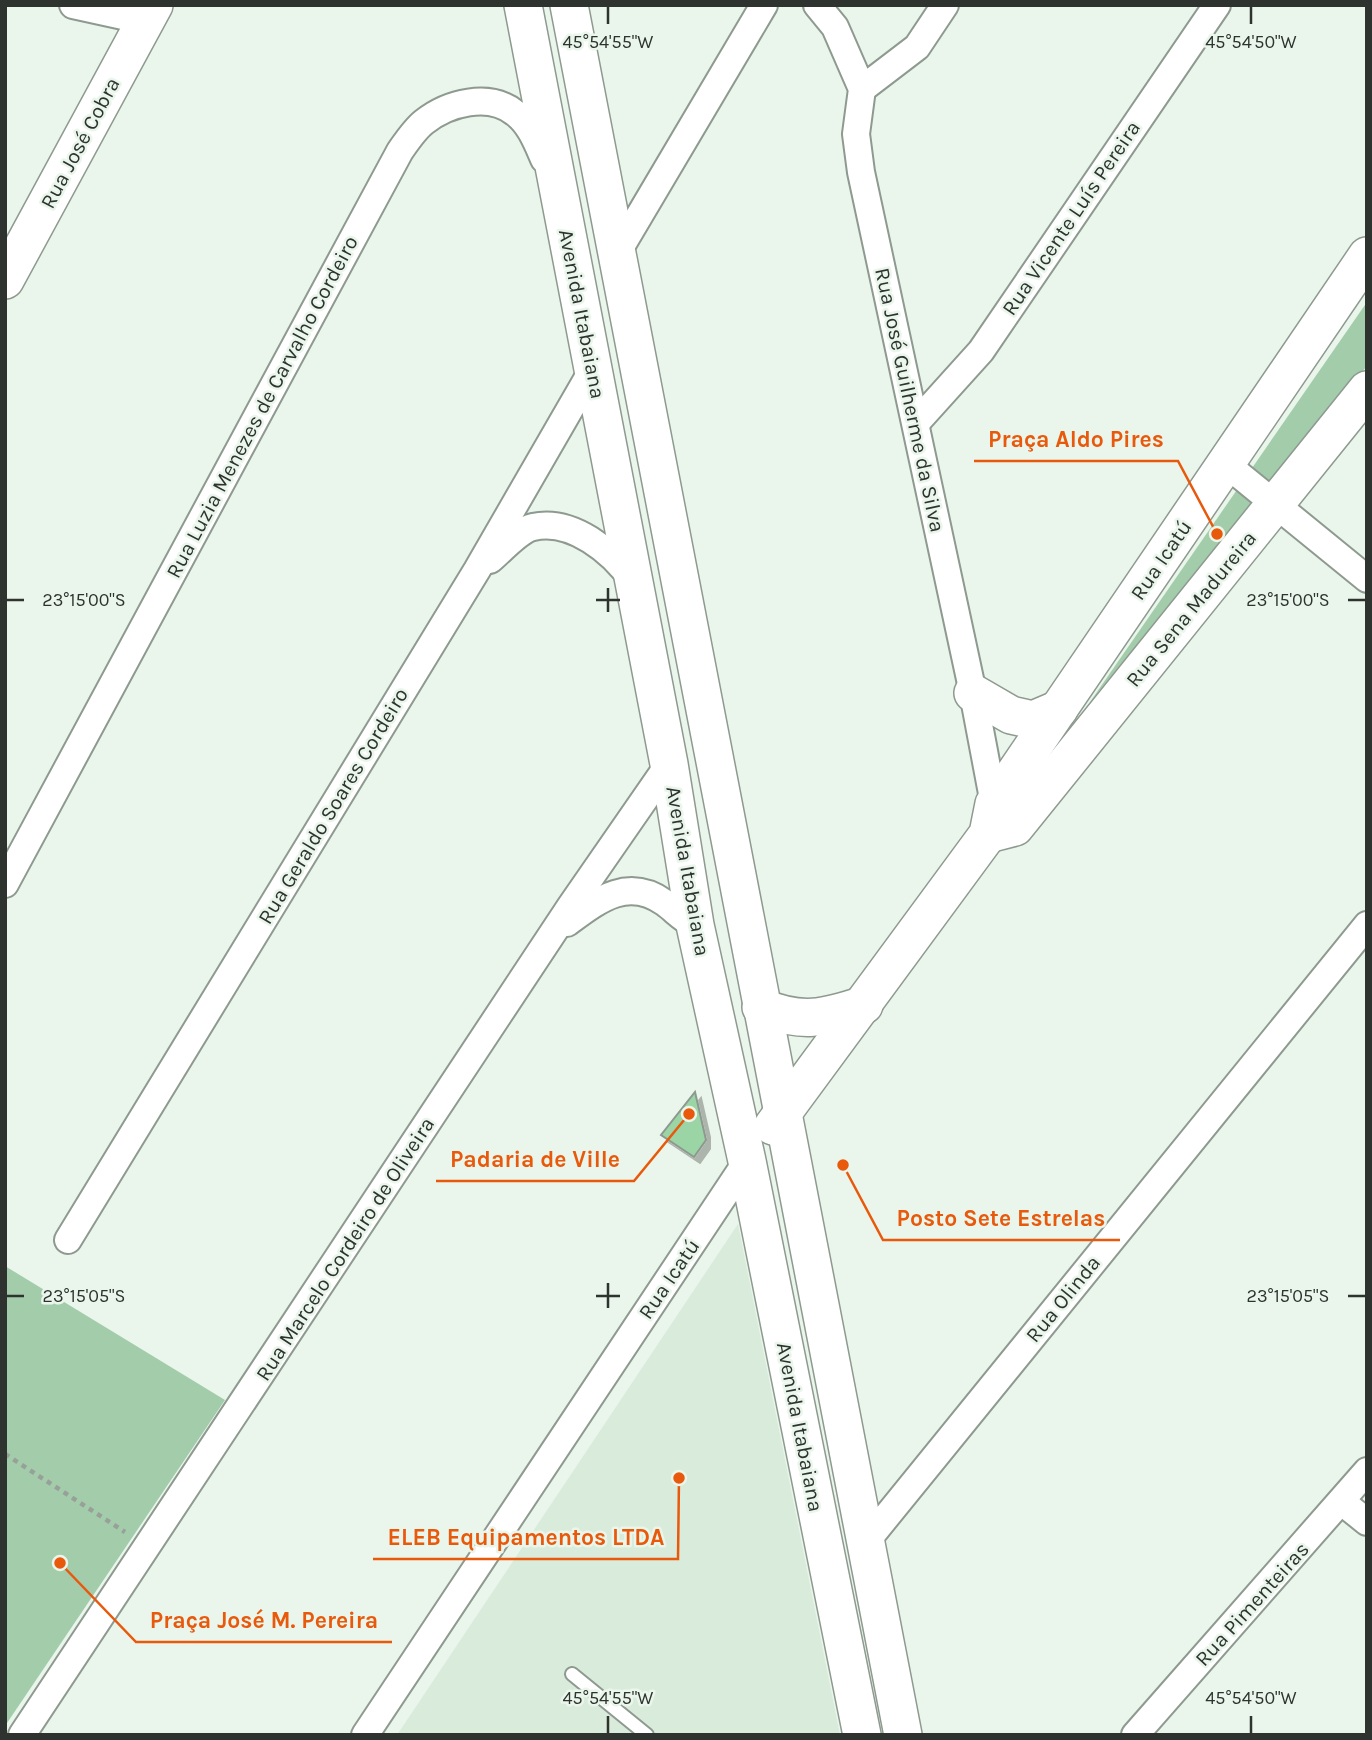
<svg xmlns="http://www.w3.org/2000/svg" width="1372" height="1740" viewBox="0 0 1372 1740" font-family="Karla,sans-serif">
<style>
.built{fill:#d9ebdb}
.green{fill:#a3ccaa}
.building{fill:#9bd5a6;stroke:#8d998f;stroke-width:2;filter:url(#shadow)}
.lines{fill:none;stroke-linecap:round;stroke-linejoin:round}
.lane-casing{stroke:#8e9a90;stroke-width:16}
.street-casing{stroke:#8e9a90;stroke-width:30}
.secondary-casing{stroke:#8e9a90;stroke-width:40}
.path{stroke:#98a199;stroke-width:4.5;stroke-dasharray:5 5;stroke-linecap:butt}
.lane{stroke:#fff;stroke-width:12}
.street{stroke:#fff;stroke-width:26}
.secondary{stroke:#fff;stroke-width:37}
.ticks{fill:none;stroke:#2e332f;stroke-width:2.5}
.labels{text-anchor:middle;stroke-width:5;stroke-linejoin:round;paint-order:stroke}
.street-label{font-size:21px;fill:#2e332f;stroke:#eaf6eb}
.ticks-label{font-size:18px;text-anchor:middle;fill:#2e332f;stroke:#eaf6eb;stroke-width:5;stroke-linejoin:round;paint-order:stroke}
.leader{fill:none;stroke:#e8590c;stroke-width:2.5}
.callout-dot{fill:#e8590c;stroke:#eaf6eb;stroke-width:2.5}
.callout-label{font-size:23px;text-anchor:middle;font-weight:bold;fill:#e8590c;stroke:#eaf6eb;stroke-width:5;stroke-linejoin:round;paint-order:stroke}
</style>
<defs>
<filter id="shadow"><feDropShadow dx="6" dy="6" stdDeviation="0" flood-color="#0004"/></filter>
</defs>
<rect width="100%" height="100%" fill="#eaf6eb"/>
<!-- built -->
<polygon class="built" points="738,1224 840,1735 397,1735"/>
<!-- green -->
<g class="green">
<polygon points="1367,302 1367,366 1090,702"/>
<polygon points="5,1266 225,1400 5,1726"/>
</g>
<!-- building -->
<polygon class="building" points="695,1092 706,1140 694,1157 661,1135"/>
<g class="lines">
<defs>
<polyline id="lane" points="572,1674 647,1735"/>
<g id="street">
<polyline points="73,5 146,21"/>
<polyline points="817,5 835,27 862,89 856,134 861,172 973,693 994,804 1000,811"/>
<polyline points="862,89 917,47 945,5"/>
<polyline points="616,255 764,5"/>
<polyline points="916,423 981,351 1217,5"/>
<polyline points="1226,464 1367,579"/>
<path d="M490,560C501,551 519,530 533,527C572,518 613,552 633,581"/>
<path d="M5,884L400,151C407,141 415,129 424,122C448,103 489,92 515,113C530,124 537,143 544,159"/>
<path d="M567,923C598,900 628,876 665,903C676,911 682,919 695,925"/>
<polyline points="68,1240 477,570 593,369"/>
<polyline points="1342,1502 1367,1522"/>
<polyline points="865,1543 1367,925"/>
<polyline points="22,1735 570,907 669,764"/>
<polyline points="365,1735 747,1161"/>
<polyline points="1135,1735 1367,1471"/>
</g>
<g id="secondary">
<polyline points="523,5 669,764 695,925 747,1161 862,1735"/>
<polyline points="569,5 903,1735"/>
<polyline points="5,280 154,5"/>
<polyline points="973,693 1011,715 1033,720 1059,709"/>
<polyline points="988,834 1015,827 1367,390"/>
<path d="M761,1007C802,1024 824,1018 864,1005"/>
<polyline points="773,1126 988,834 994,804 1367,256"/>
</g>
</defs>
<!-- lane casing -->
<use href="#lane" class="lane-casing"/>
<!-- street casing -->
<use href="#street" class="street-casing"/>
<!-- secondary casing -->
<use href="#secondary" class="secondary-casing"/>
<!-- path -->
<polyline class="path" points="5,1454 125,1532"/>
<!-- lane -->
<use href="#lane" class="lane"/>
<!-- street -->
<use href="#street" class="street"/>
<!-- secondary -->
<use href="#secondary" class="secondary"/>
</g>
<!-- ticks -->
<path class="ticks" d="M608,7V24M1251,7V24M608,588V612M7,600H24M596,600H620M1348,600H1365M608,1283V1308M7,1296H24M596,1296H620M1348,1296H1365M608,1716V1733M1251,1716V1733"/>
<g class="labels">
<!-- street labels -->
<g class="street-label">
<text transform="translate(80 143) rotate(-62)" y="7">Rua José Cobra</text>
<text transform="translate(1071 218) rotate(-56)" y="7">Rua Vicente Luís Pereira</text>
<text transform="translate(582 314) rotate(79)" y="7">Avenida Itabaiana</text>
<text transform="translate(910 400) rotate(78)" y="7">Rua José Guilherme da Silva</text>
<text transform="translate(262 407) rotate(-62)" y="7">Rua Luzia Menezes de Carvalho Cordeiro</text>
<text transform="translate(1161 560) rotate(-56)" y="7">Rua Icatú</text>
<text transform="translate(1191 609) rotate(-51)" y="7">Rua Sena Madureira</text>
<text transform="translate(333 806) rotate(-59)" y="7">Rua Geraldo Soares Cordeiro</text>
<text transform="translate(688 871) rotate(80)" y="7">Avenida Itabaiana</text>
<text transform="translate(345 1249) rotate(-57)" y="7">Rua Marcelo Cordeiro de Oliveira</text>
<text transform="translate(669 1279) rotate(-56)" y="7">Rua Icatú</text>
<text transform="translate(1063 1299) rotate(-51)" y="7">Rua Olinda</text>
<text transform="translate(800 1427) rotate(79)" y="7">Avenida Itabaiana</text>
<text transform="translate(1252 1604) rotate(-48)" y="7">Rua Pimenteiras</text>
</g>
</g>
<g class="ticks-label">
<text x="608" y="48">45°54'55"W</text>
<text x="1251" y="48">45°54'50"W</text>
<text x="84" y="606">23°15'00"S</text>
<text x="1288" y="606">23°15'00"S</text>
<text x="84" y="1302">23°15'05"S</text>
<text x="1288" y="1302">23°15'05"S</text>
<text x="608" y="1704">45°54'55"W</text>
<text x="1251" y="1704">45°54'50"W</text>
</g>
<!-- callouts -->
<path class="leader" d="M1217 534L1178 461H974M689 1114L634 1181H436M843 1165L883 1240H1120M679 1478L678 1559H373M60 1563L136 1642H392"/>
<g class="callout-dot">
<circle cx="1217" cy="534" r="7"/>
<circle cx="689" cy="1114" r="7"/>
<circle cx="843" cy="1165" r="7"/>
<circle cx="679" cy="1478" r="7"/>
<circle cx="60" cy="1563" r="7"/>
</g>
<g class="callout-label">
<text x="1076" y="447">Praça Aldo Pires</text>
<text x="535" y="1167">Padaria de Ville</text>
<text x="1001" y="1226">Posto Sete Estrelas</text>
<text x="526" y="1545">ELEB Equipamentos LTDA</text>
<text x="264" y="1628">Praça José M. Pereira</text>
</g>
<!-- border -->
<rect width="1372" height="1740" fill="none" stroke="#2e332f" stroke-width="14"/>
</svg>
